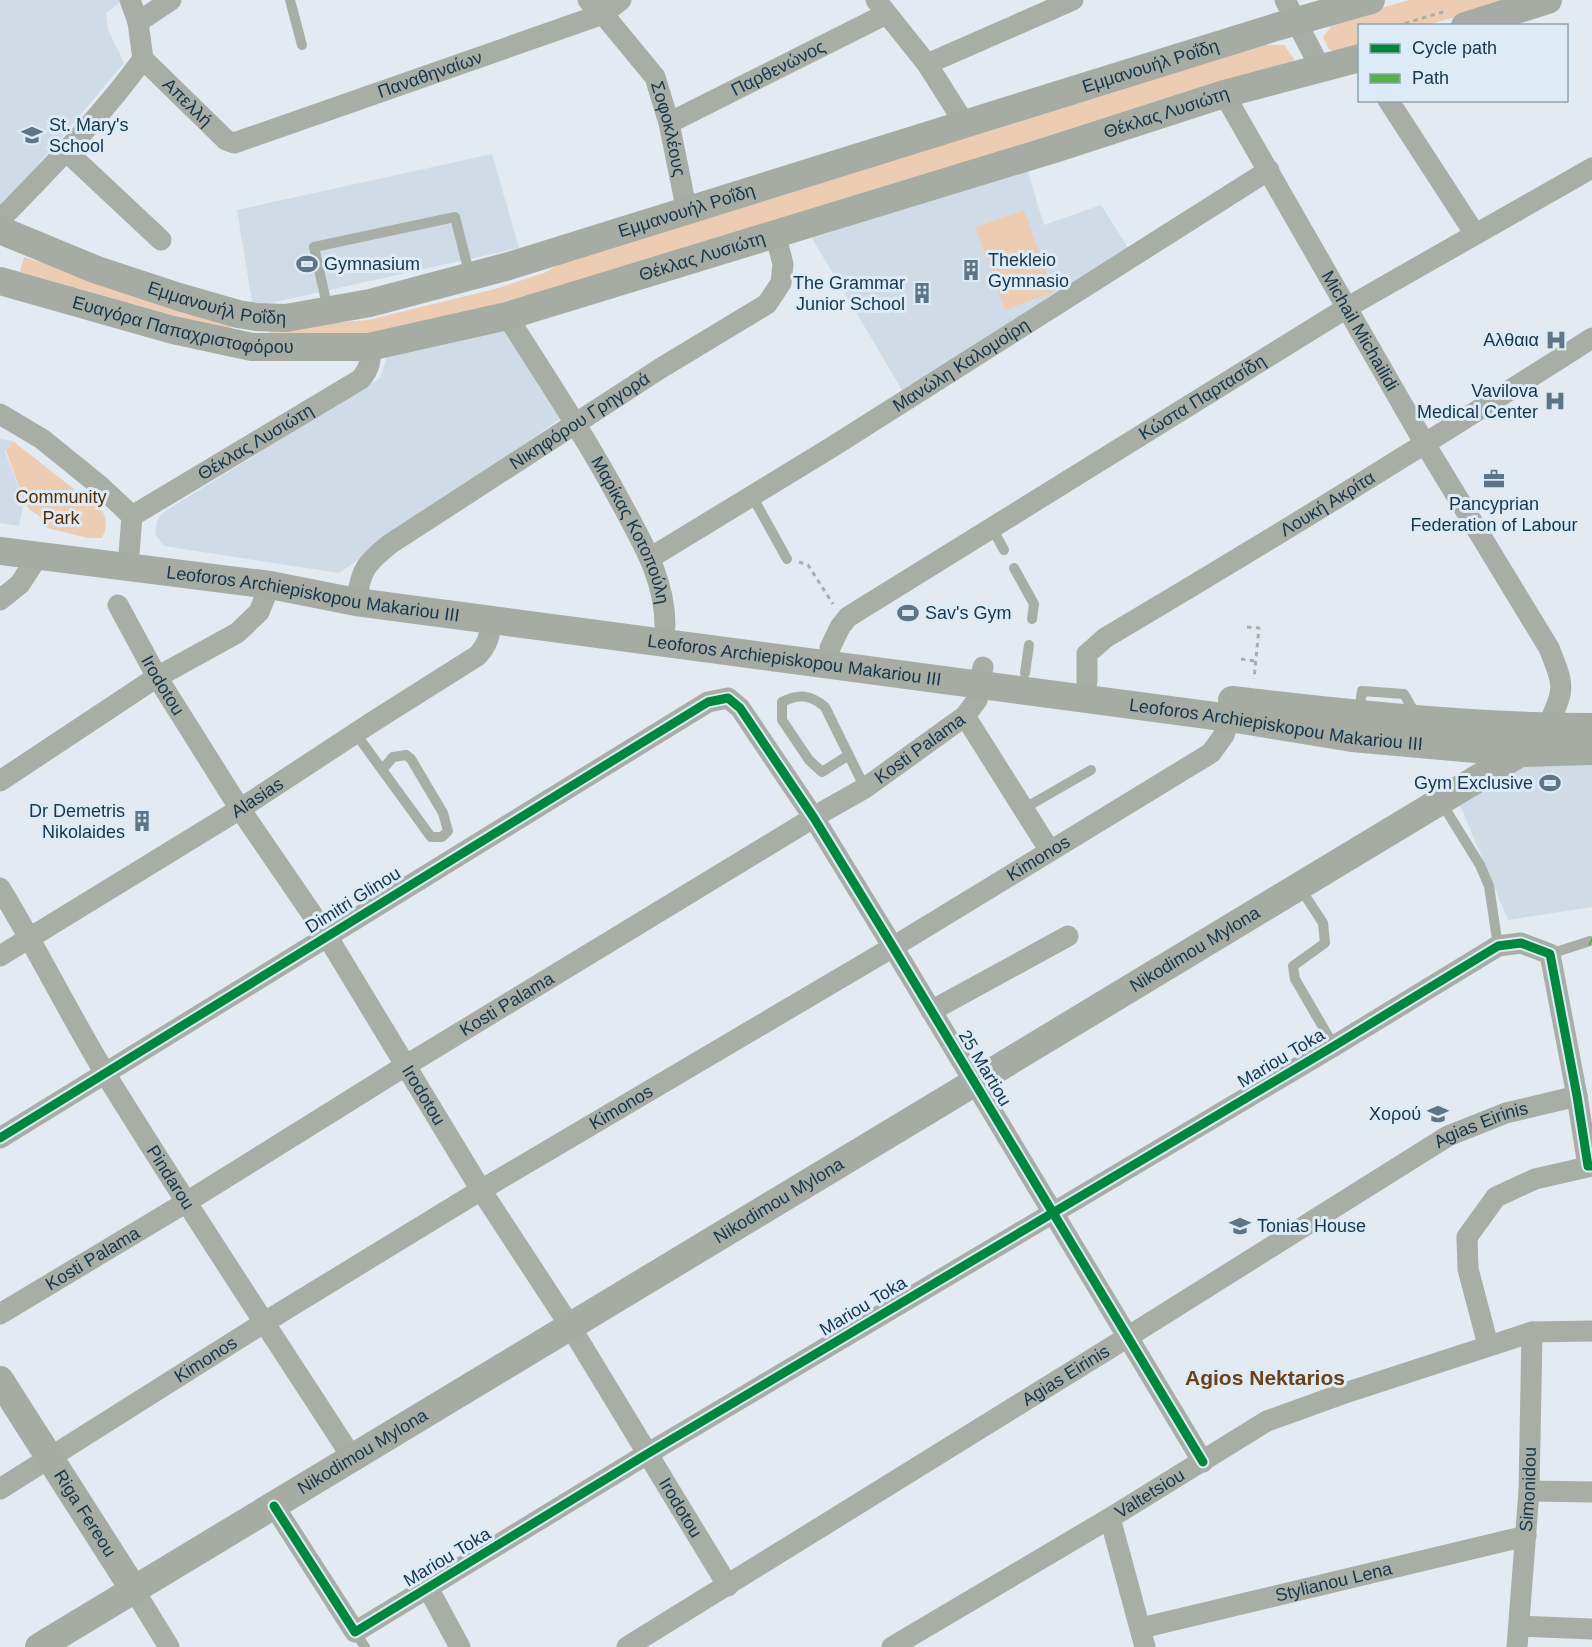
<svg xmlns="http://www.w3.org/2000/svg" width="1592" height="1647" viewBox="0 0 1592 1647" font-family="Arial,sans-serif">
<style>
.built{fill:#cfdce7}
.green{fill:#eccdb4}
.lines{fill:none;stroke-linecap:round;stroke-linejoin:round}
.path{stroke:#a8aeaa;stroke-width:3;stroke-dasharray:4.5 4.5;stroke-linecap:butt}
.lane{stroke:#a8aea5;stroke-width:10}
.street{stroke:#a8aea5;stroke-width:21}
.secondary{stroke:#a6aca3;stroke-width:28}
.quiet{stroke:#55b247;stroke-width:8;stroke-dasharray:15 8;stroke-linecap:butt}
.cycleway-casing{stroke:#ddebf7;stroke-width:13}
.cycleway{stroke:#00873e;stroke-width:9}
.labels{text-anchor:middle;stroke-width:6;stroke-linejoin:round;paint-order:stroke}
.street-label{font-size:18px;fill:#15364c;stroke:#ddebf7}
.poi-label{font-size:18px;fill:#15364c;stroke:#ddebf7;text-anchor:end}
.park-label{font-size:18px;fill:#562e03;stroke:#ddebf7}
.quarter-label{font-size:21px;font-weight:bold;fill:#6c4119;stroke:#ddebf7}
</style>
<rect width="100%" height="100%" fill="#e3eaf1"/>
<!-- built -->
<g class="built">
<polygon points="0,0 123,0 106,13 108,30 124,63 3,206 0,206"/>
<polygon points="492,154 519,248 253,307 237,210"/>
<polygon points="1026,166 1044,225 1101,205 1130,251 902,390 812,238"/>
<polygon points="503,325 560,419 339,573 164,546 155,534 157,521 162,513 380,378 387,357"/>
<polygon points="0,439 13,441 5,451 24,501 19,526 0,523"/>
<polygon points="1526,761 1592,762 1592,907 1508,920 1458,800"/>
</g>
<!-- green -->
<g class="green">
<polygon points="1409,0 1517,0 1427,25 1360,26 1359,45 1335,52 1329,49 1323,37 1332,25 1340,20"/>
<polygon points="1264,45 1284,45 1294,59 1291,66 439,325 378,336 269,334 268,327 284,327 368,320 495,289 544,273 561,263"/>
<polygon points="1024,210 1054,292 1005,310 975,227"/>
<polygon points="24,257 231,320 231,328 226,330 20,272"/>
<path d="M13,441L103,512C107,522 107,528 102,538H88L47,528L39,516L29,509L24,501L6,450Z"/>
</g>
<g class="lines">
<!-- path -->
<g class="path">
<polyline points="1396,26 1446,11"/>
<polyline points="799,562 808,565 833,604"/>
<polyline points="1247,627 1259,628 1254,679"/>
<polyline points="1241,659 1255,661"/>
</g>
<!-- lane -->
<g class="lane">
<polyline points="290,0 302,45"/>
<polyline points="328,310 314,247 455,217 470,276"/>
<polyline points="752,496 787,559"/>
<polyline points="992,528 1004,550"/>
<polyline points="1014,568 1034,604 1032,619"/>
<polyline points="1025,673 1029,645"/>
<polyline points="1359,712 1362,691 1404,694 1416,715"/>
<polyline points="356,734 431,837 442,837 448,831 443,813 411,759 406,755 393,757 382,770"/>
<path d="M849,755L822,772L809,760L782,720V702C799,693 811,695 825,707L865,788"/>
<polyline points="1441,802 1480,865 1489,886 1498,946"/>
<polyline points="1023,809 1091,770"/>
<polyline points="1300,888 1323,923 1325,943 1293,966 1295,979 1334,1046"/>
<polyline points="1550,954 1590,941"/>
<polyline points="355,1632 365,1647"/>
</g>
<!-- street -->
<g class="street">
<polyline points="130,0 138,22"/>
<path id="s1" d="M588,0L603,14L655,77L669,123L687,212"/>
<polyline points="876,0 927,64 965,124"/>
<polyline points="1285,0 1321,69"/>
<path id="s2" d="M143,59L226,140L234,143L603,14L621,0"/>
<polyline points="143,59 138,22 171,0"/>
<polyline points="927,64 1073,0"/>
<path id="s3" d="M1224,94L1425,444L1549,648C1565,688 1565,688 1547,727"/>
<polyline points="1388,100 1475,234"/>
<path id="s4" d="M669,123L886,14"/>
<polyline points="66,151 161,240"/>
<path d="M0,220C50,168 101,117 143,59"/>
<path id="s5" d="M507,316C545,376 585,436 619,499C641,540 665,578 665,626"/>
<polyline points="0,414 42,439 100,486 132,516"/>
<path id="s6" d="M132,516L361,379C369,368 372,362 369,347"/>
<polyline points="129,554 132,516"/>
<path id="s7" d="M650,558L832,447L1269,170"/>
<polyline points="0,600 20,584 38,556"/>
<path id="s8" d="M356,602C361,570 365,564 390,544L661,368L767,304L781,283L783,264L775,233"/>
<path id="s9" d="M118,605L157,677L240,809L327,936L481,1190L570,1326L728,1586"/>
<path id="s10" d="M830,648L840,627L848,617L1348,307L1592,168"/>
<path id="s11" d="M1087,682V654L1105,638C1269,541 1431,441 1592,338"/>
<polyline points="965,716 1050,851"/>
<polyline points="0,781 157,677 237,633 259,612 270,585"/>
<path id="s12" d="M0,888C38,950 70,1016 108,1078C187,1206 271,1332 353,1459"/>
<path id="s13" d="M0,956L240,809L374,721L477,656C488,645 490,635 491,620"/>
<polyline points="931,1011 1068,936"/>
<polyline points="0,1138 708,702 728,698 740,708 814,818 893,947 1203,1462"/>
<path id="s14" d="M0,1314L185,1203L405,1066L826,810L865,788L965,716L977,700L983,667"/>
<polyline points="1488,1345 1468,1269 1467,1237 1496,1197 1535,1179 1592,1166"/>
<path id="s15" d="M0,1489L265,1322L481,1190L893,947L1211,753L1224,735L1230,718"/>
<polyline points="1529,1491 1592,1492"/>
<polyline points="274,1506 355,1632 647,1454 1334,1046 1498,946 1521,943 1550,954 1577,1096 1588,1166"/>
<polyline points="1110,1518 1145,1647"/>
<polyline points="428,1588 460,1647"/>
<polyline points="134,1590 169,1647"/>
<polyline points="1520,1626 1592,1629"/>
<path id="s16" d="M1141,1628L1526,1536"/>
<path id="s17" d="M627,1647L1110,1348L1448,1136L1506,1113L1577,1096"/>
<path id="s18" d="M892,1647L1110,1518L1267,1421L1342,1394L1532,1332L1592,1331"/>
<path id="s19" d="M1517,1647L1529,1491L1532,1332"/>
</g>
<!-- secondary -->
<g class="secondary">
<polyline points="1465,26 1548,0"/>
<path id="s20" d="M0,230L97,270L179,297L238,314L256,317L286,318L370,303L509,266L1276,27L1371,0"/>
<path id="s21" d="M0,281L173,330L252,347H369L507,316L1057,148L1224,94L1360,58"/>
<path id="s22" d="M0,551L270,585L356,602L1230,718L1352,738L1520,753L1592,751"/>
<path d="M1232,700C1352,714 1472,727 1592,727"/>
<path id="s23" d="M0,1380L134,1590"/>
<path id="s24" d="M39,1647L1520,753"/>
</g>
<!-- quiet -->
<polyline class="quiet" points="1590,941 1592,942"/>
<defs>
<g id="cycleway">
<polyline points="0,1138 708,702 728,698 740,708 814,818 893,947 1203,1462"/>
<polyline points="274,1506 355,1632 647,1454 1334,1046 1498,946 1521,943 1550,954 1577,1096 1588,1166 1592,1166"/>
</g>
</defs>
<!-- cycleway casing -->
<use href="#cycleway" class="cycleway-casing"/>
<!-- cycleway -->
<use href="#cycleway" class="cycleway"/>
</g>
<!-- icons -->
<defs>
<symbol id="school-bare" viewBox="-9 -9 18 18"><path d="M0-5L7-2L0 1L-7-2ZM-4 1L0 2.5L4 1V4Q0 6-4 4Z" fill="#5d7586" stroke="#ddebf7" stroke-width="2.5" paint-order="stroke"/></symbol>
<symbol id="stadium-bare" viewBox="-9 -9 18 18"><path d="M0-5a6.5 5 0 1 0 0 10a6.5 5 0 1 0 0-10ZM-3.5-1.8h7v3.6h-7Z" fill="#5d7586" stroke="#ddebf7" stroke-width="2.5" paint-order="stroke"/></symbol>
<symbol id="building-bare" viewBox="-9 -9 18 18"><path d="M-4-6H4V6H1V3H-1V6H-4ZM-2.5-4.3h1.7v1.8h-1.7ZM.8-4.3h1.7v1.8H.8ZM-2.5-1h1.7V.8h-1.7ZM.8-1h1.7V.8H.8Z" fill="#5d7586" stroke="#ddebf7" stroke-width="2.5" paint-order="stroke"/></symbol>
<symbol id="hospital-bare" viewBox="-9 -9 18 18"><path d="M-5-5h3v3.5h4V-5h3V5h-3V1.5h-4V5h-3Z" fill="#5d7586" stroke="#ddebf7" stroke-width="2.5" paint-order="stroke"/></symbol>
<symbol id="office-bare" viewBox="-9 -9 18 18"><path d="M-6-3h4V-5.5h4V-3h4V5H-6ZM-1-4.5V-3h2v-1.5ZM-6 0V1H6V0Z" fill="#5d7586" stroke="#ddebf7" stroke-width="2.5" paint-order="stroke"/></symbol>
</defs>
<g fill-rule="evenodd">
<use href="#school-bare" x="17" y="120" width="30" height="30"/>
<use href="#stadium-bare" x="292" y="249" width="30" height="30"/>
<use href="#building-bare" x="956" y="255" width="30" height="30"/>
<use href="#building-bare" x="907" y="278" width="30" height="30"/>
<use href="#hospital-bare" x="1541" y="325" width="30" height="30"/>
<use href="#hospital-bare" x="1540" y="386" width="30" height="30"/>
<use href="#office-bare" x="1479" y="464" width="30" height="30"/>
<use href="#stadium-bare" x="893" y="598" width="30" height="30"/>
<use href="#stadium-bare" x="1535" y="768" width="30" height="30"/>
<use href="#building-bare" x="127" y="806" width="30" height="30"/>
<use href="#school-bare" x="1423" y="1099" width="30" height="30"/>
<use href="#school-bare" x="1225" y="1211" width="30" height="30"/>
</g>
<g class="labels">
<!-- street labels -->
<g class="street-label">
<text dy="6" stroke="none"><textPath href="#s20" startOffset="1202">Εμμανουήλ Ροΐδη</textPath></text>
<text dy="6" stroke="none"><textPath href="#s4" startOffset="122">Παρθενώνος</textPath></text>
<text dy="6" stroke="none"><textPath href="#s2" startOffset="332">Παναθηναίων</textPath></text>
<text dy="6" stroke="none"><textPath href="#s2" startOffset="62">Απελλή</textPath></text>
<text dy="6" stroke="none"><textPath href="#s21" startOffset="1209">Θέκλας Λυσιώτη</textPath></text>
<text dy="6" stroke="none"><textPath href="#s1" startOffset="156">Σοφοκλέους</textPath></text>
<text dy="6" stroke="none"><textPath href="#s20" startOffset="716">Εμμανουήλ Ροΐδη</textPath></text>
<text dy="6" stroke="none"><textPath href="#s21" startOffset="723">Θέκλας Λυσιώτη</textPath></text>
<text dy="6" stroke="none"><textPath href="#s20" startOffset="230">Εμμανουήλ Ροΐδη</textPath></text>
<text dy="6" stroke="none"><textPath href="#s21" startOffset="189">Ευαγόρα Παπαχριστοφόρου</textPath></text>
<text dy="6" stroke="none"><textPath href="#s3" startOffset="273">Michail Michailidi</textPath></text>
<text dy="6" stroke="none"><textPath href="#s7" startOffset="366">Μανώλη Καλομοίρη</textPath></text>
<text dy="6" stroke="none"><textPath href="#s10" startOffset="453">Κώστα Παρτασίδη</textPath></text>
<text dy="6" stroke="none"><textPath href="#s8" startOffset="296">Νικηφόρου Γρηγορά</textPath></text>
<text dy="6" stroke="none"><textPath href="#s6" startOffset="144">Θέκλας Λυσιώτη</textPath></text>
<text dy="6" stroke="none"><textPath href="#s11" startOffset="312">Λουκή Ακρίτα</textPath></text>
<text dy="6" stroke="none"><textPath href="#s5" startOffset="248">Μαρίκας Κοτοπούλη</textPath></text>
<text dy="6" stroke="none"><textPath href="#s22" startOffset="316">Leoforos Archiepiskopou Makariou III</textPath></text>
<text dy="6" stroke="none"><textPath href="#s22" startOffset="802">Leoforos Archiepiskopou Makariou III</textPath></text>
<text dy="6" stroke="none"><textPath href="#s9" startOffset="92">Irodotou</textPath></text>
<text dy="6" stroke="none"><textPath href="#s22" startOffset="1288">Leoforos Archiepiskopou Makariou III</textPath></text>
<text dy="6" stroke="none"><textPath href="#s14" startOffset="1080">Kosti Palama</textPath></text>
<text dy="6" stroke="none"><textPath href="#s13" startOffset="302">Alasias</textPath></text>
<text dy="6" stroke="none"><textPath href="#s15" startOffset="1215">Kimonos</textPath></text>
<text transform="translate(353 900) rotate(-32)" y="6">Dimitri Glinou</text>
<text dy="6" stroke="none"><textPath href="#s24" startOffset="1350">Nikodimou Mylona</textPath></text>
<text dy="6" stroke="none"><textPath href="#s14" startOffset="594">Kosti Palama</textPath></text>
<text transform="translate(1281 1058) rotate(-31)" y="6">Mariou Toka</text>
<text transform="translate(985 1068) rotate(59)" y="6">25 Martiou</text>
<text dy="6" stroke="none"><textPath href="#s9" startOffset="578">Irodotou</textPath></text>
<text dy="6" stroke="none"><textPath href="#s15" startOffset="729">Kimonos</textPath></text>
<text dy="6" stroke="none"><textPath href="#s17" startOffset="1002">Agias Eirinis</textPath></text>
<text dy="6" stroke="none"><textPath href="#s12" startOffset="336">Pindarou</textPath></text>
<text dy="6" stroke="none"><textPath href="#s24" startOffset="864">Nikodimou Mylona</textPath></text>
<text dy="6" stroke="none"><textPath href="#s14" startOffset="108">Kosti Palama</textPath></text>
<text transform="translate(863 1306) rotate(-31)" y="6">Mariou Toka</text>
<text dy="6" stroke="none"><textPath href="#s15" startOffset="243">Kimonos</textPath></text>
<text dy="6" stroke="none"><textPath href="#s17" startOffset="516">Agias Eirinis</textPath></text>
<text dy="6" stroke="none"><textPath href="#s24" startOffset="378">Nikodimou Mylona</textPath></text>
<text dy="6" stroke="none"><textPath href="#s19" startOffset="158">Simonidou</textPath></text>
<text dy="6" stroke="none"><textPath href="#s18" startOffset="300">Valtetsiou</textPath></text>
<text dy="6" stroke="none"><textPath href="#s9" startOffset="1064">Irodotou</textPath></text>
<text dy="6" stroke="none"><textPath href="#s23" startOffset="158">Riga Fereou</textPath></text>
<text transform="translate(447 1557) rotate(-31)" y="6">Mariou Toka</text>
<text dy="6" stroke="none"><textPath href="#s16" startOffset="198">Stylianou Lena</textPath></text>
</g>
<!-- poi labels -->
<g class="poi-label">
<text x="49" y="131" text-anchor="start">St. Mary's<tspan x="49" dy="21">School</tspan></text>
<text x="988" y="266" text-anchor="start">Thekleio<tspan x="988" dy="21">Gymnasio</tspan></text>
<text x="324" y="270" text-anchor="start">Gymnasium</text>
<text x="905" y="289">The Grammar<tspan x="905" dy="21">Junior School</tspan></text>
<text x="1539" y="346">Αλθαια</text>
<text x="1538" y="397">Vavilova<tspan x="1538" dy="21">Medical Center</tspan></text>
<text x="1494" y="510" text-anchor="middle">Pancyprian<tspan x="1494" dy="21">Federation of Labour</tspan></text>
<text x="925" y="619" text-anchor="start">Sav's Gym</text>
<text x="1533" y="789">Gym Exclusive</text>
<text x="125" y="817">Dr Demetris<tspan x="125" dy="21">Nikolaides</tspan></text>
<text x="1421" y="1120">Χορού</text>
<text x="1257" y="1232" text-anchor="start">Tonias House</text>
</g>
<!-- park labels -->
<g class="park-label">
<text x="61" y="503">Community<tspan x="61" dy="21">Park</tspan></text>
</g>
<!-- quarter labels -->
<g class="quarter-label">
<text x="1265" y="1385">Agios Nektarios</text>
</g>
</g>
<!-- legend -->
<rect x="1358" y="24" width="210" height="78" fill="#ddebf7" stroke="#8da3b3" stroke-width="1.5"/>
<rect x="1370" y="44" width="30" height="9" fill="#00873e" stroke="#8da3b3" stroke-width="1.5"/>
<text x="1412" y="54" font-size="18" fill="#15364c">Cycle path</text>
<rect x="1370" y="74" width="30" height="9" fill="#55b247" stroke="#8da3b3" stroke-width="1.5"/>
<text x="1412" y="84" font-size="18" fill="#15364c">Path</text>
</svg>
